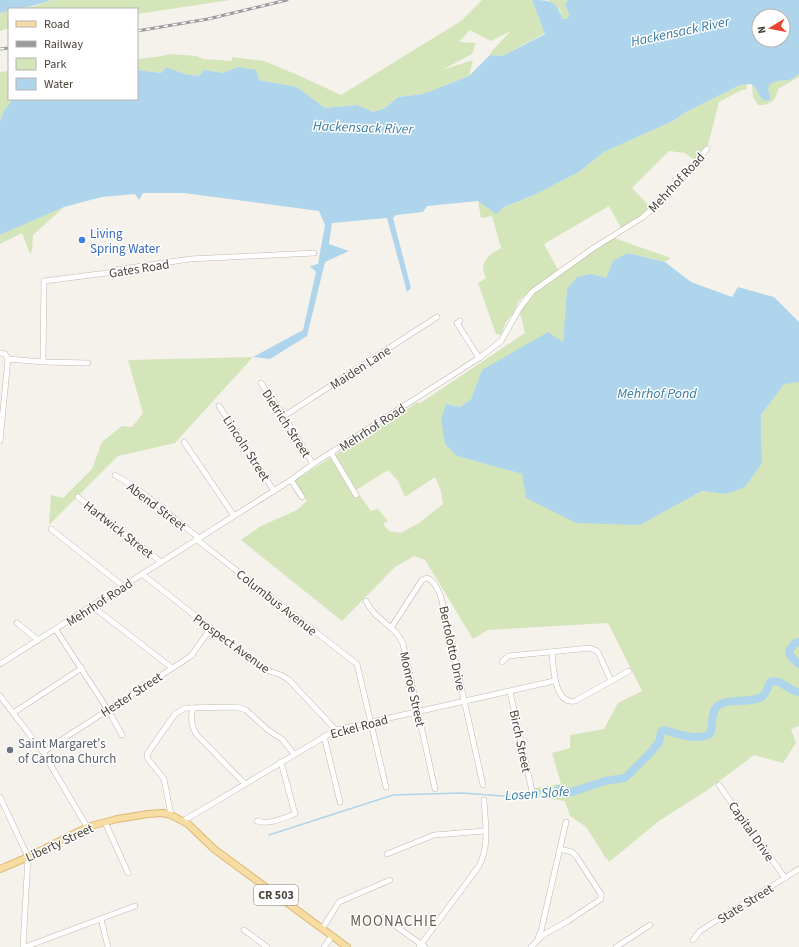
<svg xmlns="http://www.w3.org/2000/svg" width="799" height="947" viewBox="0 0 799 947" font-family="'Source Sans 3',sans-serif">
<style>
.green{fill:#d3e5b9;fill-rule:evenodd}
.water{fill:#aed5ec;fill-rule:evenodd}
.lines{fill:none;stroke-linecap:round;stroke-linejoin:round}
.stream{stroke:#aed5ec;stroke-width:1.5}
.river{stroke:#aed5ec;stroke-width:8}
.minor-casing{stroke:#c0b9af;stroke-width:6}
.major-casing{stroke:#dcb874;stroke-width:8}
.minor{stroke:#fff;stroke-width:5}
.major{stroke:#f7dca4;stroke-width:6}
.rail-casing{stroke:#9a9a9a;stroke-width:3}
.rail{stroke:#fff;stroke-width:1.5;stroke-dasharray:4.5;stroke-linecap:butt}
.shop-dot{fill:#3f7fe0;stroke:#fff;stroke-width:1.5}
.worship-dot{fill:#6b7280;stroke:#fff;stroke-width:1.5}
.labels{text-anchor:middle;stroke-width:3;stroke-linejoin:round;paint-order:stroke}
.shield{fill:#fff;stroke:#807b75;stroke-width:1}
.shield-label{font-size:12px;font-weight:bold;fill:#49433a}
.street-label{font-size:13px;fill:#49433a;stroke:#fff}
.shop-label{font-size:13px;fill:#366cbe;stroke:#fff;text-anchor:start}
.worship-label{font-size:13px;fill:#5b616d;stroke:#fff;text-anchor:start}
.water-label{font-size:14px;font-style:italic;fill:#387ca6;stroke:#fff}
.quarter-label{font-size:15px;letter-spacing:1px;fill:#6b6052;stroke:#fff}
</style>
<rect width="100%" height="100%" fill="#f5f2ec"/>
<!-- green -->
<g class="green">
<polygon points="52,0 230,0 137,14 137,9 21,9 32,7"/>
<polygon points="482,0 532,0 545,33 502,56 490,55 491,52 511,31 491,41 470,30 459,42 476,43 472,54 442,70 473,60 469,76 423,94 398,97 385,108 373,112 357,105 325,108 297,87 259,80 238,67 223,73 204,70 199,76 185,74 166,67 161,73 137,70 137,59 163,56 169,54 197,56 203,59 232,61 232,57 264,61 300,76 341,95 461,21"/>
<polygon points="548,0 568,0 565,4 569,15 567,19 563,19 560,10"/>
<polygon points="9,11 9,28 0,31 0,13"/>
<polygon points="9,71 9,99 36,99 4,111 0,121 0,72"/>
<path d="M799,74V77L778,89C777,100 769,106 758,105L753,97L752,85C759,91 758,97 765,101L771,100L768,88L769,84L777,81L790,80Z"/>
<path d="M746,84L747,88L745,90H742L719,102L707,149L697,162L685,153L669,151L632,188L652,209L622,230L609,206L544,244L558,270L533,288L518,302L514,312L506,322L501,335L496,334L478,283L486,278C478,262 489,255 501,248L492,216L481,218L478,201L496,213L504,207L536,194L579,172L604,152L673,121L686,112L740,85Z"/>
<polygon points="64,207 33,235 32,251 30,254 22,233 0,244 0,235"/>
<path d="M611,237L671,258L665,262L628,253L606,278L567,290L563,343L482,370L471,399L460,407L447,404L457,456L522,474L640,525L702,491L726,494L762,462L761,415L784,383L799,382V726L791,729L796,743L783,763L754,755L706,791L659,821L609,862L606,857L605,858L601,850L586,827L570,816L565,801L531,796L535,788L561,784L552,753L570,748V735L604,729L618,703L642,691L608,623L488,630L473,639L425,560L414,556L395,567L342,621L241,540L261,526L297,510L307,501L294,481L418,402L419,404L525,333L519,309L532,292ZM388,470L398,481L405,497L435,477L441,491L443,504L419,523L401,533L389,531L383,524L388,521L378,509L371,511L356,490Z"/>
<polygon points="253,357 175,443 118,456 49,525 51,495 63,498 92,469 102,442 122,426 132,427 143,413 128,360"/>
</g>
<!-- water -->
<g class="water">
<path d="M0,0H51C37,5 24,9 9,9V11L0,13Z"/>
<path d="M532,0C551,0 556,1 563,19H567L569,15L565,4L568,0H799V74L790,80L777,81L770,84L768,88L771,100L765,101C758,97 759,90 751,84L740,85L686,112L673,121L604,152L579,172L536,194L504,207L496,214L478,201L427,206L423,212L396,215L393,218L411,288L407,292L387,218L332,223L329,244L349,251L325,262L307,336L270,359L253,357L303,330L316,272L310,266L318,264L325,225L319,211L184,193H143L139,200L135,194L102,197L64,207L0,235V121L4,111L13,99H137V70L161,73L166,67L185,74L199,76L204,70L223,73L238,67L256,70L259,80L297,87L325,108L357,105L373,112L385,108L398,97L423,94L469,76L490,55L502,56L545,34ZM759,16H783V40H759Z"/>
<polygon points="628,253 665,262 691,282 732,297 738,287 774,297 799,322 799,382 784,384 761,415 762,463 745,487 726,494 702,491 640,525 576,523 526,498 522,474 457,456 445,444 441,419 446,404 460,407 471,399 482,370 548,332 563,342 567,289 577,277 591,274 606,278 613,261"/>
</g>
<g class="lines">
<!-- stream -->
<polyline class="stream" points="269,835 393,795 462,793 503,796 559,789"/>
<!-- river -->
<g class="river">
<polyline points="799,642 795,643 789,651 791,657 799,664"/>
<path d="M559,789L572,792L605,781L625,778L651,752L659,742L661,732L664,730C679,734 695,741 710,734C713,726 711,716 715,709C723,696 751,705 763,696C766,693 768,686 770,682C781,678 788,691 799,692"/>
</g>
<defs>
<g id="minor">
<polyline points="460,321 457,323 479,358"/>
<polyline points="8,359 43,362 88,363"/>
<polyline points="43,362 44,281 107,273 115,270 190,259 314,253"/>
<polyline points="261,383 284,416 313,464"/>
<polyline points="219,406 274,491"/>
<polyline points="284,416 437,317"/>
<polyline points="0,441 8,359 5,354 1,353"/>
<polyline points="184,442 234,516"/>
<polyline points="331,453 356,495"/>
<polyline points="115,475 135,487 199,538"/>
<polyline points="291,480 302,497"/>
<polyline points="78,497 161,562"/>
<polyline points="51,529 123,586"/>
<polyline points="196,539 357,664 386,787"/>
<polyline points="142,574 263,669 281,675 289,680 336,730"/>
<path d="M366,601C376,622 395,624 403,644L435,789"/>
<polyline points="92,606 172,668"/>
<polyline points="17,623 38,640"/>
<path d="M391,628L422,580L427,578C435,581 440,593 442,601L483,785"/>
<polyline points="56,630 108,710 122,735"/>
<path d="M552,652C553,665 554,705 575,701L629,671"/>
<polyline points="502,662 508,656 590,648 597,651 599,654 611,681"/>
<polyline points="0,664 291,480 313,464 479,358 501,341 519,309 532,292 592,249 643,217 664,199 707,149"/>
<polyline points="510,692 532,791"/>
<polyline points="0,696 43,752 87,827"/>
<path d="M193,708C190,718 191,726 197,735L245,784"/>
<polyline points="13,713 82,668"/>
<polyline points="324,736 340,802"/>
<polyline points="43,752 191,656 211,628"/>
<polyline points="719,785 785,878"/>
<polyline points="0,797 28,857 23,947"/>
<polyline points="171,815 164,779 148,759 147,754 175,714 185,708 236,707 246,710 268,730 282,739 294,754"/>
<polyline points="183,821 336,730 554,681"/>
<path d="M257,821C270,825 283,818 295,814L281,762"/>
<polyline points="105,822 128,873"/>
<polyline points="387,854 434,835 485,831"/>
<polyline points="383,917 425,947"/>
<polyline points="101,919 108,947"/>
<polyline points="322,929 339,902 390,880"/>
<polyline points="244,930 267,947"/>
<polyline points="538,938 541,931 566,822"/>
<polyline points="693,940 700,931 799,869"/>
<polyline points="25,947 135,906"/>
<polyline points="324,947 332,936"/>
<path d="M419,947L479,866C490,846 485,821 484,800"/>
<polyline points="531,947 543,935 568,921 601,899 601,894 576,856 572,852 560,849"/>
<polyline points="616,947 650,925"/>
</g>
<polyline id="major" points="0,869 28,857 87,827 117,819 148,814 163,813 171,815 188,824 214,849 347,947"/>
</defs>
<!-- minor casing -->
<use href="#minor" class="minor-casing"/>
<!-- major casing -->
<use href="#major" class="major-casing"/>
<!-- minor -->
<use href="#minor" class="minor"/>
<!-- major -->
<use href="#major" class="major"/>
<defs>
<g id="rail">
<polyline points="137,31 208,19 287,0"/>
<polyline points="0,49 9,48"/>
</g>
</defs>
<!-- rail casing -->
<use href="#rail" class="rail-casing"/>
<!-- rail -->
<use href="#rail" class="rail"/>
</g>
<!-- markers -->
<circle class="shop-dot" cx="82" cy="240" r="4"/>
<circle class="worship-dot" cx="10" cy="750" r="4"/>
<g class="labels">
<!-- shield labels -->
<rect class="shield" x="254" y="885" width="44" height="20" rx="3"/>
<g class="shield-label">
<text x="276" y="899">CR 503</text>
</g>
<!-- street labels -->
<g class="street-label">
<text transform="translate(676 182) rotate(-47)" y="5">Mehrhof Road</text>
<text transform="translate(139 268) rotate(-9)" y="5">Gates Road</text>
<text transform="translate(360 367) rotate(-33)" y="5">Maiden Lane</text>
<text transform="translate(287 423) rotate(57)" y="5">Dietrich Street</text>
<text transform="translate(372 427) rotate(-33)" y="5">Mehrhof Road</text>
<text transform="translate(247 448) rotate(57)" y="5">Lincoln Street</text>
<text transform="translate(157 506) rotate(37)" y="5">Abend Street</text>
<text transform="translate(119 529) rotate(38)" y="5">Hartwick Street</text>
<text transform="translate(99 602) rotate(-33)" y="5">Mehrhof Road</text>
<text transform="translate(277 602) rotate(38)" y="5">Columbus Avenue</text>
<text transform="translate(232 643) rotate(36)" y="5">Prospect Avenue</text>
<text transform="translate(453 648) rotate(78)" y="5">Bertolotto Drive</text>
<text transform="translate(413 689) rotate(77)" y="5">Monroe Street</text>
<text transform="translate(131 694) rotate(-33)" y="5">Hester Street</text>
<text transform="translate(359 726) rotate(-15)" y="5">Eckel Road</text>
<text transform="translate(521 741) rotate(78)" y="5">Birch Street</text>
<text transform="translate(752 831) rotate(55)" y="5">Capital Drive</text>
<text transform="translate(59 842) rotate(-25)" y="5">Liberty Street</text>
<text transform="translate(745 903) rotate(-32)" y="5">State Street</text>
</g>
<!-- shop labels -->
<g class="shop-label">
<text x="90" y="238">Living<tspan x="90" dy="15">Spring Water</tspan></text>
</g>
<!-- worship labels -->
<g class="worship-label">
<text x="18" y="748">Saint Margaret's<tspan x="18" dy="15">of Cartona Church</tspan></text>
</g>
<!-- water labels -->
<g class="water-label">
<text transform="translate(680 31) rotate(-12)" y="5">Hackensack River</text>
<text transform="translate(363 127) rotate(2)" y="5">Hackensack River</text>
<text x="657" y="398">Mehrhof Pond</text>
<text transform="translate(537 793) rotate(-4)" y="5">Losen Slofe</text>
</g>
<!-- quarter labels -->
<g class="quarter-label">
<text x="394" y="926">MOONACHIE</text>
</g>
</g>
<!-- legend -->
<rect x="8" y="8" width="130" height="92" fill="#ffffff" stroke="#b6b4b0"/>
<rect x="16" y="21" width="20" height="6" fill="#f7dca4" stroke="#b6b4b0"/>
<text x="44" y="28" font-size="12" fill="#49433a">Road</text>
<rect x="16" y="41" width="20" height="6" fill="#9a9a9a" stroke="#b6b4b0"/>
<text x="44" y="48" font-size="12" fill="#49433a">Railway</text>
<rect x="16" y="58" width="20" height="12" fill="#d3e5b9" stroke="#b6b4b0"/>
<text x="44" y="68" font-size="12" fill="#49433a">Park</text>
<rect x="16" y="78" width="20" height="12" fill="#aed5ec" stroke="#b6b4b0"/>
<text x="44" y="88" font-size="12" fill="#49433a">Water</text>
<!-- north arrow -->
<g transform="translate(771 28) rotate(260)"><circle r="19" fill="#ffffff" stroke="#b6b4b0"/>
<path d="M0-3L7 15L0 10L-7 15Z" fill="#ea432f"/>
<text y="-6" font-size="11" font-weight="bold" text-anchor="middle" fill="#49433a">N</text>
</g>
</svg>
